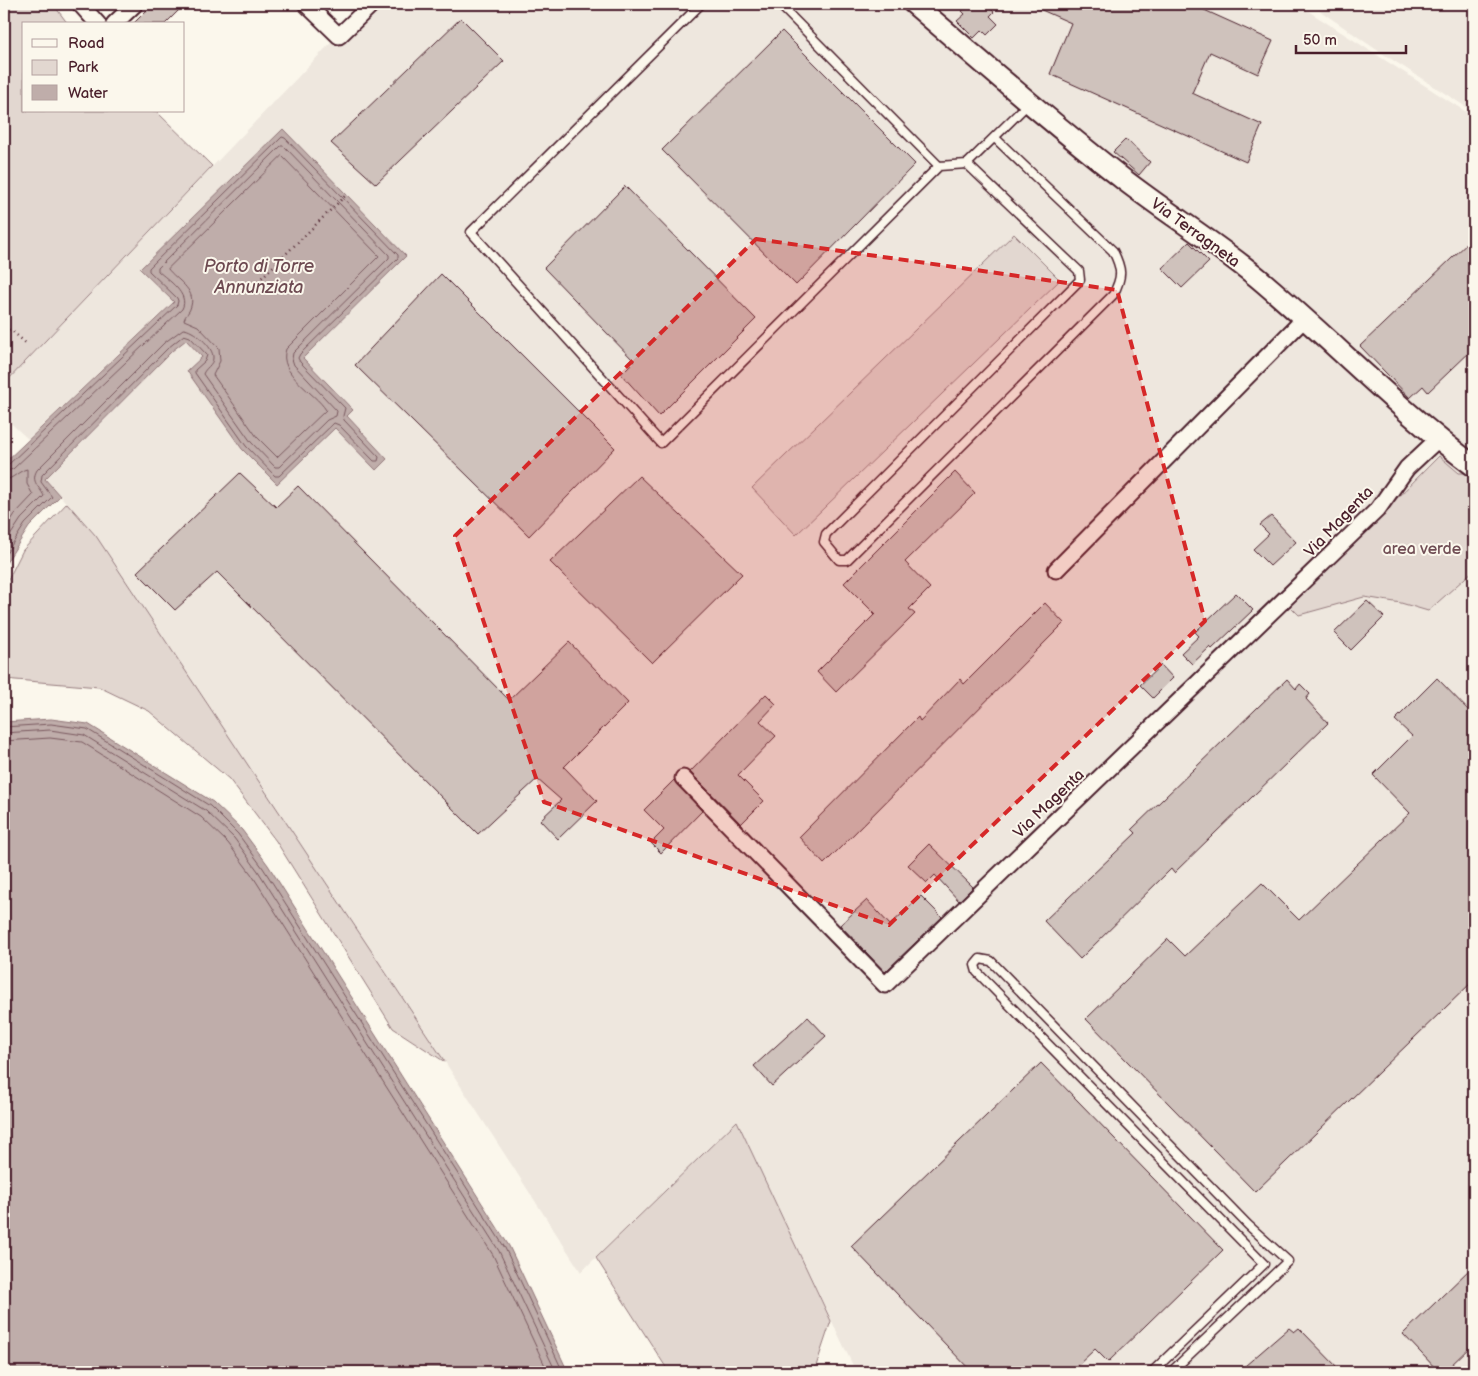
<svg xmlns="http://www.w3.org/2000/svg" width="1478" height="1376" viewBox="0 0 1478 1376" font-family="'Balsamiq Sans',sans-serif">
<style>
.built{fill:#eee7de}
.green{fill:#e2d7d0;stroke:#967b7e}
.water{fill:#bfadaa;stroke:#907477}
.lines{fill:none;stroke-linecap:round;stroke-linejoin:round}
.shore{stroke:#79585e;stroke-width:1}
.building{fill:#cfc2bc;stroke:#4a1f2b}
.service-casing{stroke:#4a1f2b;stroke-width:11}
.minor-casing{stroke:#4a1f2b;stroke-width:19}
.tertiary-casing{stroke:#4a1f2b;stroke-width:24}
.path{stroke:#4a1f2b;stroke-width:2.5;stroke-dasharray:1 4;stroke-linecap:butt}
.service{stroke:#fbf7ec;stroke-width:8}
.minor{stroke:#fbf7ec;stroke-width:15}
.tertiary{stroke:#fbf7ec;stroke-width:20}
.marked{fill:#d62828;fill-opacity:0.2;stroke:#d62828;stroke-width:4;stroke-dasharray:10 6;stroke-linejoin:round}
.labels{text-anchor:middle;stroke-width:4;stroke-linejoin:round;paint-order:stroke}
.street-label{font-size:16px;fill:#4a1f2b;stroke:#fbf7ec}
.park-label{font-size:16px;fill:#704d54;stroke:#fbf7ec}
.water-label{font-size:18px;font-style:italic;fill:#6d4a51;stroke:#fbf7ec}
</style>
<rect width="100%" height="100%" fill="#fbf7ec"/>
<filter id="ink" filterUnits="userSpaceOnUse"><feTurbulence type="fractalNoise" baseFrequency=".02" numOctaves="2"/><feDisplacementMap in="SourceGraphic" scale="10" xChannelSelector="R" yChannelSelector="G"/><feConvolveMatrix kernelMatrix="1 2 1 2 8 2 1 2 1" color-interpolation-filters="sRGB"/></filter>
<g filter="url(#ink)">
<!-- built -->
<g class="built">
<polygon points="368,4 1297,4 1474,117 1474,1372 856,1372 737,1121 581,1272 445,1062 96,536 45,479 172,351 186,340 203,357 187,371 277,484 335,427 376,470 387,459 347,416 353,410 303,358 406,256 140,270 174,301 28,439 4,417 4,384"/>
<polygon points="1310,4 1474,4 1474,112 1374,48"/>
</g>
<!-- green -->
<g class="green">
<polygon points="4,4 53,4 68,24 24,24 24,111 156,111 212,166 4,384"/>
<polygon points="1014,234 1060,280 796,535 752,488"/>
<polygon points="1439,456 1459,473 1467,473 1474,480 1474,570 1428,611 1401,603 1364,597 1299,615 1290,606"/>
<polygon points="67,503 96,536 445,1062 393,1028 276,841 229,779 149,711 99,687 4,679 4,588 23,550"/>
<polygon points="737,1121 831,1321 814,1372 669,1372 596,1258"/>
</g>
<!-- water -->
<g class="water">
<polygon points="283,129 406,256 303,358 353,410 347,416 387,459 376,470 335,428 277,484 242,449 187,371 202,357 186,340 172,351 45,479 60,496 29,527 4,566 4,463 174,302 140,269"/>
<polygon points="51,719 88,724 213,802 242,830 268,865 509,1246 568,1372 4,1372 4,722"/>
</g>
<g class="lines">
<!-- shore -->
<g class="shore">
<path d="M282,156L379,256L286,349C277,374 315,392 326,410L277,457L257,437L213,375L220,361L219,348L198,326L184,320C185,315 190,312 191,306C196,289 176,280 168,269Z"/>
<polyline points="4,466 9,464 177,305 178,301 177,298 149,271 149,268 282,137 285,138 398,255 398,258 300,354 298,358 300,362 345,408 343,416 344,420 379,457 378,461 374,461 339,425 334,423 279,476 275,476 246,446 195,373 195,370 205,361 207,355 190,337 184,335 168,348 42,475 41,482 52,497 25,524 4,557"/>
<path d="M4,472L13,469L182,309C190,294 168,280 158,271V268L281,146H284L389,255V258L293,353L292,359L294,365L337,411L336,416L327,420L279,467H275L251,442L203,374C205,368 213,365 213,358C214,347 193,329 183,329L164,343L37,470C30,482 40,487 44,496L21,519L4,545"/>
<path d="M4,480C14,479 18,471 27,469V484L33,495L15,514L4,531"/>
<polyline points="4,727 51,724 87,729 210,806 238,834 263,868 505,1248 563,1372"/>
<polyline points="4,733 50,730 84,735 206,811 234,838 258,871 499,1251 556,1372"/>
<polyline points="4,741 50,738 82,742 201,817 228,843 252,875 493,1255 548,1372"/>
</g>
</g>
<!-- building -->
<g class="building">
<polygon points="153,4 185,4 165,24 133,24"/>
<polygon points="970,4 986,4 994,12 990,16 998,24 987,35 982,30 974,38 957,21 965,14 962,11"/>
<polygon points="1028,4 1191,4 1273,41 1258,74 1210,52 1192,93 1262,125 1246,162 1050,74 1071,23"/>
<polygon points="461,18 504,61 376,184 331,143"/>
<polygon points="782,31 915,164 796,285 662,150"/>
<polygon points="1126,139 1150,162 1139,175 1113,152"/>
<polygon points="625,186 756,319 659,416 621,374 634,361 544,268"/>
<polygon points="1474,237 1474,348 1428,392 1423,386 1410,398 1360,346"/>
<polygon points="1189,242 1209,262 1182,288 1162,268"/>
<polygon points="441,274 615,448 529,536 355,365"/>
<polygon points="955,472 975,493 905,562 930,588 909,609 915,614 836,692 817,672 875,614 844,583"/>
<polygon points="240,473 276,507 298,486 509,700 569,642 628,703 564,767 597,801 558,839 540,820 561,800 537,779 478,834 217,572 175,610 137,572"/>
<polygon points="639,476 742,574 652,663 550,562"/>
<polygon points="1271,516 1296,542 1270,566 1253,549 1269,534 1260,525"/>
<polygon points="1236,593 1253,610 1212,649 1210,647 1192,664 1181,653 1199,636 1195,632"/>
<polygon points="1367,601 1384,617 1351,650 1334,633"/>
<polygon points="1045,603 1064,623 824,864 799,837 918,717 920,721 960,679 964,684"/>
<polygon points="1161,665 1173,678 1153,698 1140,685"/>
<polygon points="1437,678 1474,716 1474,980 1255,1192 1086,1019 1168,939 1185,956 1262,883 1299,920 1410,813 1373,775 1412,736 1395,720"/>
<polygon points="1287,679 1296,689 1300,684 1310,694 1306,699 1328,723 1174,873 1171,869 1080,959 1044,921 1136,833 1132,829"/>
<polygon points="766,694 776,704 760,721 776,736 738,775 764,801 741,824 690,772"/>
<polygon points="674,780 702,811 661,853 651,843 664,830 644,810"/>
<polygon points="929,844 973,887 959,901 935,875 927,883 908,865"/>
<polygon points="921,896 942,917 885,972 840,925 867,900 890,925"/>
<polygon points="808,1017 826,1036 772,1086 754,1066"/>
<polygon points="1041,1063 1223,1250 1108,1362 1095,1349 1076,1367 1082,1372 972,1372 851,1246"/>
<polygon points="1474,1265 1474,1343 1444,1372 1439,1372 1403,1334"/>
<polygon points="1289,1328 1294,1332 1299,1328 1342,1372 1238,1372"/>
</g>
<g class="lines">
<defs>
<g id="service">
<polyline points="701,4 471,232 661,443 939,166 967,164 1029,103"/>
<polyline points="779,4 939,166"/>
<path d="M967,164L1079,271L1080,280L826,534L824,542L839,560H847L1113,295C1123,276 1122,269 1113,251L995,138"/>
<polyline points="1152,1372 1264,1264 977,972 975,965 980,959 991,961 1248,1225 1288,1261 1171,1372"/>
</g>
<g id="minor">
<polyline points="80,4 98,24"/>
<polyline points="306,4 339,36 372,4"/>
<polyline points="114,24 135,4"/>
<polyline points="1056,570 1305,318"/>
<polyline points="683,778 885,985 1378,509 1407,468 1438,439"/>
</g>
<path id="tertiary" d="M914,4C983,63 1051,123 1123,179C1167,213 1214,242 1257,277C1331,339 1397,409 1474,466"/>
</defs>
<!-- service casing -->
<use href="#service" class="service-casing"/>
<!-- minor casing -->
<use href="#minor" class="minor-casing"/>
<!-- tertiary casing -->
<use href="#tertiary" class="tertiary-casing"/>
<!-- path -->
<g class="path">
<polyline points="251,288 347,194"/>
<polyline points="4,328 12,331 28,345"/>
</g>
<!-- service -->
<use href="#service" class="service"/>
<!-- minor -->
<use href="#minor" class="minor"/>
<!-- tertiary -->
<use href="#tertiary" class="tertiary"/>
</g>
</g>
<!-- marked area -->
<path class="marked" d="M756,239L1117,290L1205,621L889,925L544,802L455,536Z"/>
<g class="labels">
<!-- street labels -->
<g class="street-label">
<text transform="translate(1196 232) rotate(36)" y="6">Via Terragneta</text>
<text transform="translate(1338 521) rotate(-46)" y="6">Via Magenta</text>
<text transform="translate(1048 803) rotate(-44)" y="6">Via Magenta</text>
</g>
<!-- park labels -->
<g class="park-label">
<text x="1422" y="554">area verde</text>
</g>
<!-- water labels -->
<g class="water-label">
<text x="259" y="272">Porto di Torre<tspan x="259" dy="21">Annunziata</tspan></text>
</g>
</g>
<!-- margin -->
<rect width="1478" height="1376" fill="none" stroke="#fbf7ec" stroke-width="20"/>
<rect x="10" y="10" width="1458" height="1356" fill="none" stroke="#4a1f2b" stroke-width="2" filter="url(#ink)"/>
<!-- legend -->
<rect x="22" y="22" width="162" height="90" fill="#fbf7ec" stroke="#b4a19f"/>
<rect x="32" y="39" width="25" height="8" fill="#fbf7ec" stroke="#b4a19f"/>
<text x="68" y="48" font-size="15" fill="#4a1f2b">Road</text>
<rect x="32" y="60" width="25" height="15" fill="#e2d7d0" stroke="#b4a19f"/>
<text x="68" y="72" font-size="15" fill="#4a1f2b">Park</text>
<rect x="32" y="85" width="25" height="15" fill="#bfadaa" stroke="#b4a19f"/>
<text x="68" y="98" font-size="15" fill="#4a1f2b">Water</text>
<!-- scale -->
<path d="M1296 45v8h110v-8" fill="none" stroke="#4a1f2b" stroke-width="2.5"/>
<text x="1303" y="45" font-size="15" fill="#4a1f2b" stroke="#fbf7ec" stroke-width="4" paint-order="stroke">50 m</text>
</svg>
